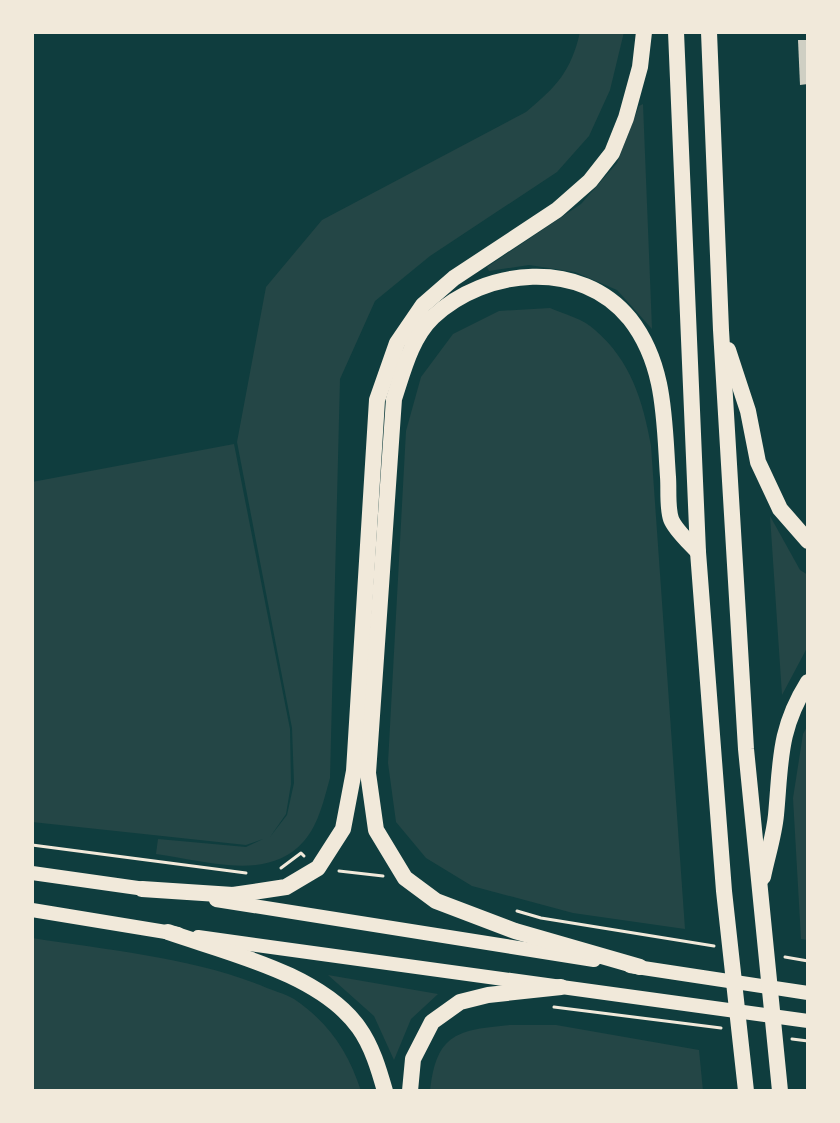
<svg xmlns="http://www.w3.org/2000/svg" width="840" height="1123" viewBox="0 0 840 1123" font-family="Cabin,sans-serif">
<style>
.green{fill:#244646}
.building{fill:#cfcfc3}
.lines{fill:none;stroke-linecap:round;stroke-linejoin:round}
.path{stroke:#f1e9da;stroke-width:3}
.trunk{stroke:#f1e9da;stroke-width:14}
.motorway{stroke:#f1e9da;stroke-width:16}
</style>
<rect width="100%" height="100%" fill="#0f3d3e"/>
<!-- green -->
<g class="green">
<path d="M580,32H624L610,90L589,136L557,172L430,256L375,301L340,379L330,778C324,799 319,824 304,841C268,883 203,860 156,854L158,839L246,847L263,839L246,845L32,822V482L234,444L290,729L291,784L286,814L270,837L287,815L294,783L292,728L237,442L266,287L322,220L526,112C556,87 571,72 580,32Z"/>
<polygon points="643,104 652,329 617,290 575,272 529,265 489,271 487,267 581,204 617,163 639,106"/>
<path d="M550,308C564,314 584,319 595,330C631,361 643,401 651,446L685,929L573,913L472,886L426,858L396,822L388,763L406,431L421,377L453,334L499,311Z"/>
<polygon points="770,516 800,570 808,575 808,646 782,695"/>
<polygon points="808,725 808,940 801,939 793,798 803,734"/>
<path d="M32,938C108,950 188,957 260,985C270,990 284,993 294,999C329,1023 348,1051 361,1091H32Z"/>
<polygon points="328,975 438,994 411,1019 394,1060 374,1016"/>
<path d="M510,1025H556L699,1050L703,1091H430C436,1033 458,1030 510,1025Z"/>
</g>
<!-- building -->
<polygon class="building" points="798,40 808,40 808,84 800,85"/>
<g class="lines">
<!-- path -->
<g class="path">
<polyline points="32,845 246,873"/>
<polyline points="281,868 301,853 304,856"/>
<polyline points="339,871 383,876"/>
<polyline points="517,911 541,918 714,946"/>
<polyline points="785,957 808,961"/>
<polyline points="554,1007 721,1028"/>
<polyline points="792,1039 808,1041"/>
</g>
<!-- trunk -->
<g class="trunk">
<polyline points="32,873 152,890"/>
<polyline points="216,900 594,960"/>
<polyline points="32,910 178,934"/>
<polyline points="198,937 808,1021"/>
<polyline points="630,966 808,993"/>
</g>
<!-- motorway -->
<g class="motorway">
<polyline points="676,32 698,552 724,891 746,1091"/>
<polyline points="709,32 721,330 746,749 780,1091"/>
<polyline points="728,350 748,411 758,462 780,509 808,541"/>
<path d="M763,877C767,857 774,836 776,815C781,762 778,730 808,682"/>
<polyline points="142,889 233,895 286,887 318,868 343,829 354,771 377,400 397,343 423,305 454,278 557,210 590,181 612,153 626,118 640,67 644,32"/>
<path d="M168,932C228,953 321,974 359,1028C372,1046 379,1070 385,1091"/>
<path d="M640,967L515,931L436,901L405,878L376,830L368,773L394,399C403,372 411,338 433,317C485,268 581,258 630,319C666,365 664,421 668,477C669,489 667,507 671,519C675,530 690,543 698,552"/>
<polyline points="410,1091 413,1059 432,1022 460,1002 488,995 561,987"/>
</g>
</g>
<!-- border -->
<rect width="840" height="1123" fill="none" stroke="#f1e9da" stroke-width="68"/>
</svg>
